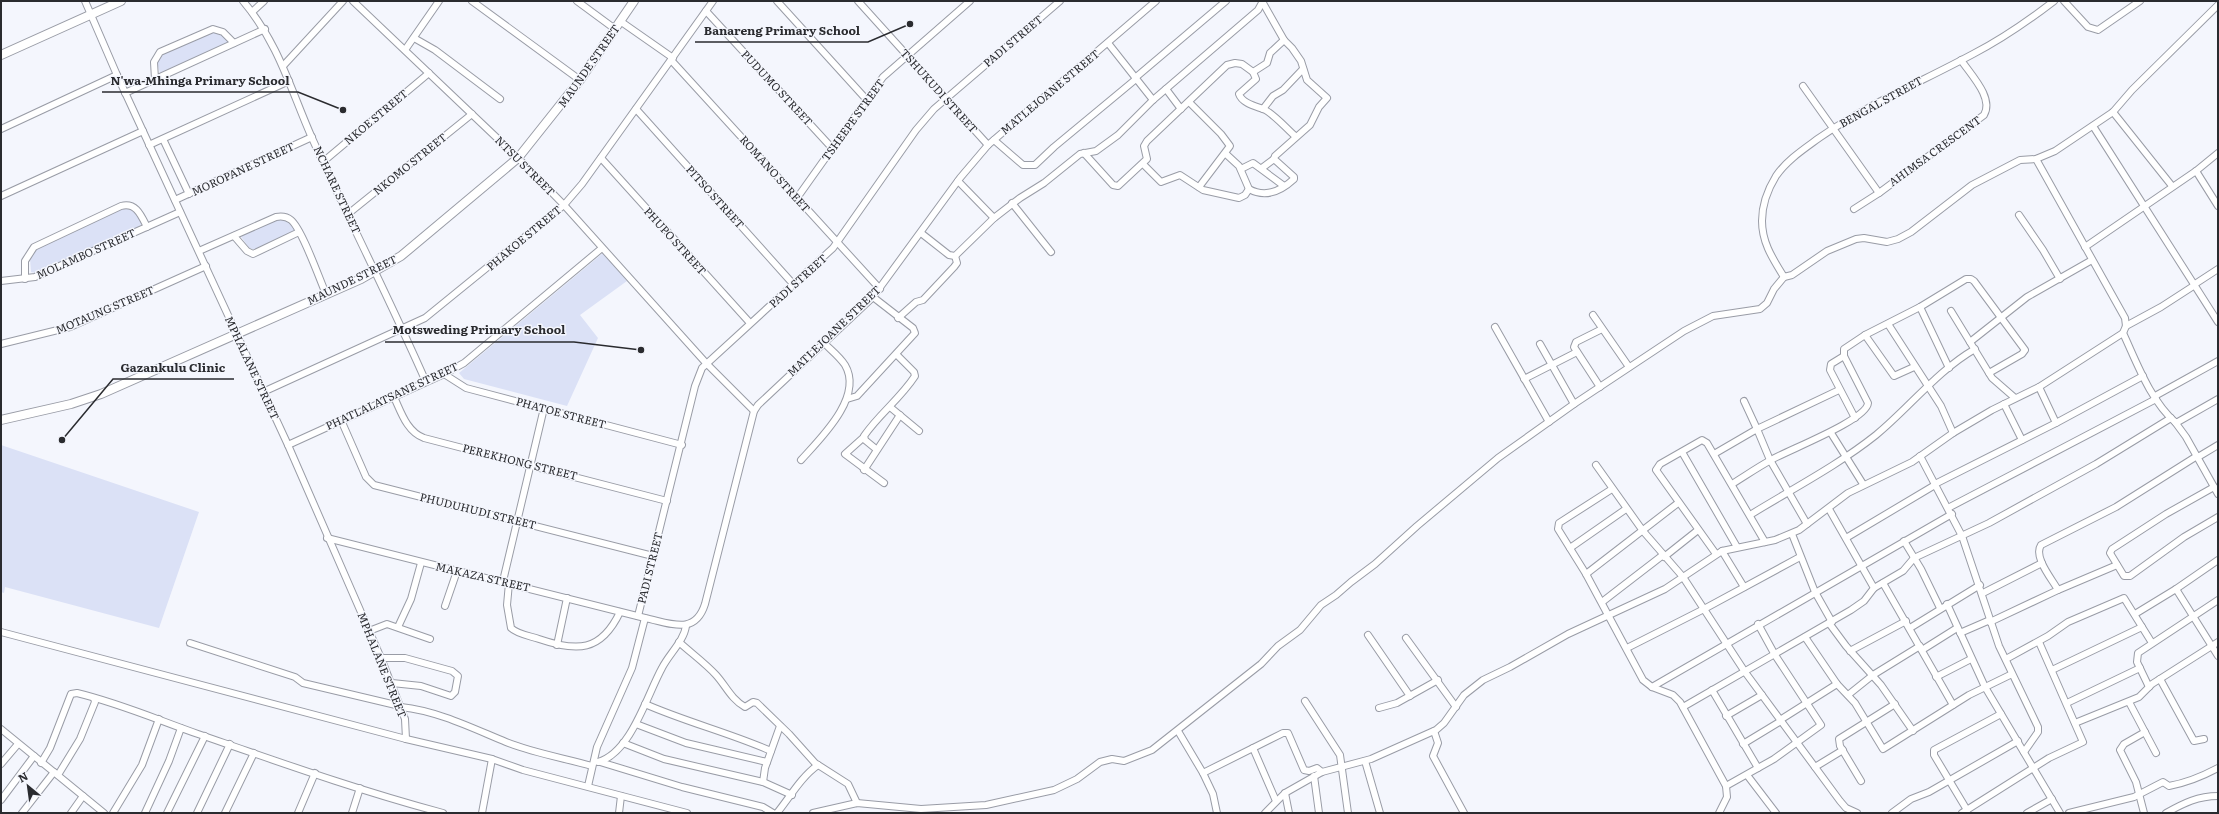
<svg xmlns="http://www.w3.org/2000/svg" width="2219" height="814" viewBox="0 0 2219 814" font-family="Literata,serif">
<style>
.green{fill:#dbe1f6}
.lines{fill:none;stroke-linecap:round;stroke-linejoin:round}
.minor-casing{stroke:#999ca6;stroke-width:8}
.tertiary-casing{stroke:#999ca6;stroke-width:10}
.minor{stroke:#fff;stroke-width:6}
.tertiary{stroke:#fff;stroke-width:8}
.labels{text-anchor:middle;stroke-width:3;stroke-linejoin:round;paint-order:stroke}
.street-label{font-size:11px;fill:#2a2b2f;stroke:#f4f6fd}
.leader{fill:none;stroke:#2a2b2f;stroke-width:1.5}
.callout-dot{fill:#2a2b2f;stroke:#f4f6fd;stroke-width:1.5}
.callout-label{font-size:12px;text-anchor:middle;font-weight:bold;fill:#2a2b2f;stroke:#f4f6fd;stroke-width:3;stroke-linejoin:round;paint-order:stroke}
</style>
<rect width="100%" height="100%" fill="#f4f6fd"/>
<!-- green -->
<g class="green">
<polygon points="214,30 222,32 230,42 160,73 157,62 161,52"/>
<polygon points="129,205 136,209 143,223 138,227 36,273 31,272 30,259 38,246"/>
<polygon points="283,218 287,219 297,231 256,250 249,248 240,235"/>
<polygon points="603,253 627,281 580,315 598,338 567,406 464,379 459,373"/>
<polygon points="1,445 199,512 159,628 5,587 4,593 1,592"/>
</g>
<g class="lines">
<defs>
<g id="minor">
<polyline points="85,1 117,75 288,445 381,658 405,719 406,739"/>
<path d="M243,1C279,44 290,88 312,138C349,220 390,300 426,382"/>
<polyline points="353,1 518,158 564,205 706,363 754,411"/>
<polyline points="472,1 580,80"/>
<polyline points="577,1 615,29"/>
<polyline points="777,1 866,99"/>
<polyline points="858,1 988,145"/>
<path d="M2054,1C2028,21 2002,39 1973,54C1921,82 1868,104 1819,138C1804,149 1787,160 1776,176C1768,189 1762,206 1762,221C1762,243 1773,259 1784,277L1792,275L1827,251L1856,239L1864,238L1887,242L1898,239L1911,232L1972,185L2020,160L2036,159L2055,151L2113,112L2132,90L2218,5"/>
<polyline points="2064,1 2088,27 2098,30 2140,1"/>
<polyline points="706,11 832,148"/>
<polyline points="252,12 264,1"/>
<polyline points="620,21 673,58"/>
<polyline points="414,38 435,50 500,99"/>
<polyline points="1108,43 1153,100"/>
<polyline points="405,50 439,1"/>
<polyline points="671,60 880,289"/>
<polyline points="283,66 343,1"/>
<path d="M1253,72L1256,79L1239,94C1242,103 1255,106 1263,109C1272,112 1287,129 1295,136"/>
<polyline points="1135,78 1226,1"/>
<polyline points="155,79 154,62 160,52 213,29 223,32 234,43"/>
<polyline points="1803,86 1879,193"/>
<polyline points="1166,89 1181,109"/>
<polyline points="125,93 265,29"/>
<polyline points="1189,102 1221,134 1230,146 1199,187"/>
<polyline points="636,109 794,285"/>
<polyline points="1263,109 1273,96 1283,90 1303,69"/>
<polyline points="2113,112 2172,186"/>
<polyline points="2093,126 2218,322"/>
<polyline points="1,129 117,75"/>
<polyline points="163,139 189,194"/>
<polyline points="994,140 1023,165 1035,165 1054,147 1136,79"/>
<polyline points="149,145 289,81"/>
<polyline points="1084,153 1113,185 1118,186 1147,159 1144,146 1147,141 1227,65 1235,63 1242,64 1253,72 1267,63 1270,53 1284,40 1263,3"/>
<path d="M1226,154L1239,166L1249,189C1265,198 1281,191 1294,179V177L1274,159L1275,156L1310,125L1319,107L1327,98L1307,80L1301,61L1292,48L1284,40"/>
<polyline points="601,158 750,323"/>
<polyline points="324,161 429,73"/>
<polyline points="1143,164 1161,182 1180,175 1203,190 1239,198 1245,195 1249,189"/>
<polyline points="1262,168 1274,159"/>
<polyline points="1241,169 1253,163 1284,186"/>
<polyline points="2196,171 2218,206"/>
<polyline points="958,181 994,218"/>
<polyline points="1,196 143,131"/>
<polyline points="797,198 883,77 970,1"/>
<polyline points="175,200 312,137"/>
<polyline points="1012,203 1051,252"/>
<path d="M1854,209L1879,193L1984,115C1994,98 1971,75 1961,60"/>
<polyline points="348,214 472,114"/>
<polyline points="2019,215 2043,250 2060,279"/>
<polyline points="921,233 949,255 955,256 994,218 1020,198 1044,183 1080,154 1096,151 1118,135 1153,100 1258,10 1263,1"/>
<polyline points="234,236 247,251 253,254 299,232"/>
<polyline points="2085,247 2196,171 2218,153"/>
<path d="M199,251L276,217C281,216 286,216 291,220C302,229 319,278 326,294"/>
<path d="M25,279V261L34,247L121,206C136,202 141,215 147,227"/>
<polyline points="1,281 35,277 180,212"/>
<polyline points="2195,284 2218,269"/>
<polyline points="1920,307 1949,368"/>
<polyline points="1951,311 1992,378 2015,398"/>
<polyline points="1593,315 1629,367"/>
<polyline points="898,318 916,302 923,300 954,267 957,263 955,256"/>
<polyline points="1888,324 1941,406 1953,433"/>
<polyline points="2126,326 2161,307 2195,285"/>
<polyline points="1495,327 1549,422"/>
<path d="M2123,333C2137,363 2150,400 2176,423L2218,399"/>
<polyline points="1865,335 1894,376 1914,367"/>
<polyline points="1970,342 2027,297 2092,260"/>
<polyline points="1,344 70,327 206,266"/>
<polyline points="1540,344 1574,404"/>
<polyline points="1844,356 1831,364 1830,370 1855,418"/>
<polyline points="444,374 466,388 682,445"/>
<polyline points="1524,379 1577,352"/>
<polyline points="1600,387 1574,347 1576,342 1602,329"/>
<polyline points="2039,387 2056,423"/>
<polyline points="263,392 425,318 564,205 582,184 713,1"/>
<polyline points="2155,396 2218,361"/>
<path d="M394,397C401,412 407,432 424,438L667,501"/>
<polyline points="847,399 857,396 915,333 913,328 873,297"/>
<polyline points="1744,401 1757,429 1839,390"/>
<polyline points="2004,404 2022,440"/>
<polyline points="890,407 919,431"/>
<polyline points="341,420 366,477 374,485 653,556"/>
<polyline points="2175,422 2186,437 2218,494"/>
<polyline points="1831,433 1863,484"/>
<polyline points="864,437 845,454 884,483"/>
<polyline points="288,445 444,374 464,363 602,248"/>
<path d="M876,449L865,440L864,436C879,414 900,399 915,376L914,372L897,355"/>
<polyline points="1682,452 1737,547"/>
<polyline points="1714,454 1757,429 1770,460 1807,524"/>
<polyline points="1920,456 1962,536 1999,646 2038,727 2038,732 2024,752"/>
<polyline points="2198,457 2218,445"/>
<path d="M801,460C820,439 864,397 845,365C840,357 831,350 824,343"/>
<polyline points="1596,465 1643,531 1683,577 1745,672 1840,801 1846,808 1857,813"/>
<polyline points="864,470 900,415"/>
<path d="M1732,484C1745,476 1758,467 1771,460C1788,450 1867,420 1868,403L1844,356V349L1865,335L1920,307L1966,279H1971L1974,281L2025,350L2022,354L1989,373"/>
<polyline points="1935,484 2056,423 2143,376"/>
<polyline points="2214,487 2166,514 2112,549 2110,553 2124,576 2130,576 2184,537 2218,517"/>
<polyline points="1612,489 1559,523 1558,529 1586,574 1643,680 1652,687 1673,695 1680,702 1726,786 1727,797 1719,813"/>
<polyline points="1948,508 2156,399"/>
<path d="M1750,515C1792,489 1837,466 1876,435C1909,408 1937,371 1975,349"/>
<polyline points="1792,534 1815,592 1832,622"/>
<path d="M327,538L645,618C670,623 695,636 705,604L754,411L758,405L873,297L960,178L988,145L1156,1"/>
<polyline points="1846,538 1935,485"/>
<polyline points="1904,541 1921,569 1940,608"/>
<polyline points="1570,548 1626,509"/>
<polyline points="1722,551 1744,587"/>
<polyline points="1716,554 1656,470 1660,464 1702,440 1707,443 1765,542"/>
<polyline points="1664,557 1698,530"/>
<polyline points="1586,574 1678,503"/>
<polyline points="503,581 544,408"/>
<path d="M509,583L507,605L511,628C517,634 530,636 539,639C577,652 601,652 620,612"/>
<polyline points="1883,583 1953,705"/>
<polyline points="1874,588 1903,571 1914,558 1989,523 2096,464 2171,418"/>
<polyline points="2176,589 2218,656"/>
<polyline points="2058,590 2117,565"/>
<polyline points="1983,593 2042,563"/>
<polyline points="1602,602 1663,555"/>
<polyline points="1947,604 1985,687 2060,813"/>
<polyline points="445,606 457,571"/>
<polyline points="2135,614 2176,589 2218,560"/>
<polyline points="638,616 695,386 702,368 833,248 916,130 934,109 1060,1"/>
<path d="M1990,622L2058,590C2052,579 2033,557 2041,545L2116,507L2197,456"/>
<polyline points="1829,623 1846,646 1881,685 1913,731"/>
<polyline points="398,627 411,599 421,563"/>
<polyline points="1910,628 1980,585"/>
<polyline points="369,631 387,624 430,639"/>
<polyline points="1,632 406,739 492,759 523,770 687,813"/>
<polyline points="1960,633 1990,620"/>
<polyline points="1368,635 1410,696"/>
<polyline points="1805,637 1837,684 1855,703 1883,749 1969,695 2012,674"/>
<polyline points="1406,638 1456,707"/>
<path d="M679,642C691,653 705,663 716,675C726,686 731,699 745,707L753,702L757,703L789,734L815,763L848,784L857,803"/>
<polyline points="190,643 295,677 303,683 400,706"/>
<polyline points="557,645 567,598"/>
<polyline points="1627,648 1704,609 1800,557"/>
<polyline points="1922,650 1957,628"/>
<polyline points="1850,651 1906,621"/>
<polyline points="381,658 405,658 452,671 458,676 455,692 451,696 421,686 392,683"/>
<polyline points="2006,659 2048,636 2068,622 2124,598 2152,643"/>
<polyline points="2052,670 2142,627"/>
<polyline points="1936,677 1971,659"/>
<polyline points="2160,679 2194,741 2204,739"/>
<polyline points="1652,687 1952,514"/>
<polyline points="2149,687 2137,662 2138,653 2218,600"/>
<polyline points="1712,690 1758,768"/>
<polyline points="1848,695 1873,675 1920,646"/>
<polyline points="1305,701 1340,755 1348,813"/>
<polyline points="2129,702 2156,753"/>
<polyline points="2067,703 2140,668"/>
<path d="M645,704C686,722 730,733 771,751"/>
<path d="M401,707C438,711 472,728 506,742C533,753 564,758 592,766"/>
<polyline points="1683,707 1851,610 1864,601 1874,588 1829,509"/>
<polyline points="1379,708 1397,703 1438,680"/>
<polyline points="1726,716 1762,695"/>
<polyline points="1780,720 1837,684"/>
<polyline points="2075,723 2139,697 2152,684 2218,642"/>
<polyline points="636,724 686,743 767,762"/>
<polyline points="1,729 104,813"/>
<polyline points="1178,731 1203,773 1283,733 1288,733 1304,770 1309,771 1317,768 1322,772"/>
<polyline points="1434,731 1438,743 1433,756 1464,813"/>
<polyline points="623,743 664,759 763,782 792,795"/>
<polyline points="1743,744 1781,721"/>
<polyline points="1253,748 1276,801"/>
<polyline points="1365,761 1380,813"/>
<path d="M598,762C631,753 647,695 662,668C669,654 684,641 686,626"/>
<polyline points="600,762 682,787 763,807 773,813"/>
<path d="M41,763L50,748L71,694L77,693C119,703 158,720 198,734C279,762 360,791 443,813"/>
<polyline points="1,764 18,744"/>
<polyline points="1815,767 1843,750"/>
<polyline points="1203,773 1213,794 1217,813"/>
<polyline points="58,775 80,739 95,702 94,698"/>
<polyline points="1747,775 1776,813"/>
<polyline points="1314,776 1319,813"/>
<polyline points="1861,781 1840,746 1839,739 1895,704"/>
<polyline points="763,782 765,768 780,726"/>
<polyline points="588,786 597,747 632,668 645,618"/>
<polyline points="1726,786 1774,759 1821,725 1775,655 1758,624"/>
<polyline points="1285,793 1289,813"/>
<polyline points="1,800 34,756"/>
<polyline points="1967,810 1934,755 1934,750 2001,714"/>
<polyline points="22,813 54,772"/>
<polyline points="71,813 83,796"/>
<polyline points="113,813 142,765 159,719"/>
<polyline points="145,813 169,761 181,728"/>
<polyline points="167,813 205,736"/>
<polyline points="197,813 230,744"/>
<polyline points="225,813 254,753"/>
<polyline points="298,813 315,773"/>
<polyline points="352,813 360,788"/>
<polyline points="482,813 492,759"/>
<polyline points="619,813 621,796"/>
<path d="M777,813C790,797 801,777 818,765"/>
<polyline points="813,813 857,803 921,809 986,805 1054,790 1077,779 1100,762 1112,759 1124,761 1152,750 1261,664 1278,646 1300,630 1321,605 1336,595 1351,582 1375,564 1417,526 1498,458 1574,404 1684,331 1713,316 1760,309 1767,303 1774,289 1784,277"/>
<polyline points="1265,813 1285,793 1322,772 1371,759 1436,730 1444,723 1464,695 1483,680 1510,667 1568,634 1665,589 1722,551 1775,540 1799,530 1848,493 1912,462 1953,433 1992,410 2039,387 2123,333 2126,326 2125,318 2036,159"/>
<polyline points="1892,813 1911,799 1929,792 2018,741"/>
<polyline points="1962,813 2049,758 2083,742 2039,642"/>
<polyline points="2027,813 2052,799"/>
<path d="M2069,813L2134,797L2163,782L2169,786C2186,783 2203,776 2218,768"/>
<polyline points="2144,813 2136,782 2120,750 2124,744 2145,732"/>
<path d="M2166,813C2184,803 2198,796 2218,796"/>
</g>
<g id="tertiary">
<polyline points="1,55 121,1"/>
<polyline points="1,420 71,404 101,394 361,279 401,256 518,158 580,80 634,1"/>
</g>
</defs>
<!-- minor casing -->
<use href="#minor" class="minor-casing"/>
<!-- tertiary casing -->
<use href="#tertiary" class="tertiary-casing"/>
<!-- minor -->
<use href="#minor" class="minor"/>
<!-- tertiary -->
<use href="#tertiary" class="tertiary"/>
</g>
<g class="labels">
<!-- street labels -->
<g class="street-label">
<text transform="translate(1013 41) rotate(-40)" y="4">PADI STREET</text>
<text transform="translate(589 66) rotate(-55)" y="4">MAUNDE STREET</text>
<text transform="translate(777 88) rotate(47)" y="4">PUDUMO STREET</text>
<text transform="translate(939 91) rotate(48)" y="4">TSHUKUDI STREET</text>
<text transform="translate(1050 92) rotate(-40)" y="4">MATLEJOANE STREET</text>
<text transform="translate(1881 102) rotate(-29)" y="4">BENGAL STREET</text>
<text transform="translate(376 117) rotate(-40)" y="4">NKOE STREET</text>
<text transform="translate(853 120) rotate(-54)" y="4">TSHEEPE STREET</text>
<text transform="translate(1935 151) rotate(-36)" y="4">AHIMSA CRESCENT</text>
<text transform="translate(410 164) rotate(-39)" y="4">NKOMO STREET</text>
<text transform="translate(525 166) rotate(45)" y="4">NTSU STREET</text>
<text transform="translate(243 169) rotate(-25)" y="4">MOROPANE STREET</text>
<text transform="translate(775 174) rotate(48)" y="4">ROMANO STREET</text>
<text transform="translate(337 190) rotate(65)" y="4">NCHARE STREET</text>
<text transform="translate(715 197) rotate(48)" y="4">PITSO STREET</text>
<text transform="translate(524 238) rotate(-40)" y="4">PHAKOE STREET</text>
<text transform="translate(675 241) rotate(48)" y="4">PHUPO STREET</text>
<text transform="translate(86 254) rotate(-24)" y="4">MOLAMBO STREET</text>
<text transform="translate(352 280) rotate(-26)" y="4">MAUNDE STREET</text>
<text transform="translate(798 281) rotate(-42)" y="4">PADI STREET</text>
<text transform="translate(105 310) rotate(-23)" y="4">MOTAUNG STREET</text>
<text transform="translate(834 331) rotate(-44)" y="4">MATLEJOANE STREET</text>
<text transform="translate(252 368) rotate(65)" y="4">MPHALANE STREET</text>
<text transform="translate(392 396) rotate(-25)" y="4">PHATLALATSANE STREET</text>
<text transform="translate(561 413) rotate(15)" y="4">PHATOE STREET</text>
<text transform="translate(520 462) rotate(14)" y="4">PEREKHONG STREET</text>
<text transform="translate(478 511) rotate(14)" y="4">PHUDUHUDI STREET</text>
<text transform="translate(650 568) rotate(-76)" y="4">PADI STREET</text>
<text transform="translate(483 577) rotate(13)" y="4">MAKAZA STREET</text>
<text transform="translate(382 665) rotate(68)" y="4">MPHALANE STREET</text>
</g>
</g>
<!-- callouts -->
<path class="leader" d="M910 24L868 42H695M343 110L298 92H102M641 350L574 342H385M62 440L113 379H234"/>
<g class="callout-dot">
<circle cx="910" cy="24" r="4"/>
<circle cx="343" cy="110" r="4"/>
<circle cx="641" cy="350" r="4"/>
<circle cx="62" cy="440" r="4"/>
</g>
<g class="callout-label">
<text x="782" y="35">Banareng Primary School</text>
<text x="200" y="85">N'wa-Mhinga Primary School</text>
<text x="479" y="334">Motsweding Primary School</text>
<text x="173" y="372">Gazankulu Clinic</text>
</g>
<!-- border -->
<rect width="2219" height="814" fill="none" stroke="#2a2b2f" stroke-width="4"/>
<!-- north arrow -->
<g transform="translate(28 786) rotate(331)" stroke="#f4f6fd" stroke-width="3" paint-order="stroke">
<path d="M0-3L7 15L0 10L-7 15Z" fill="#2a2b2f"/>
<text y="-6" font-size="11" font-weight="bold" text-anchor="middle" fill="#2a2b2f">N</text>
</g>
</svg>
